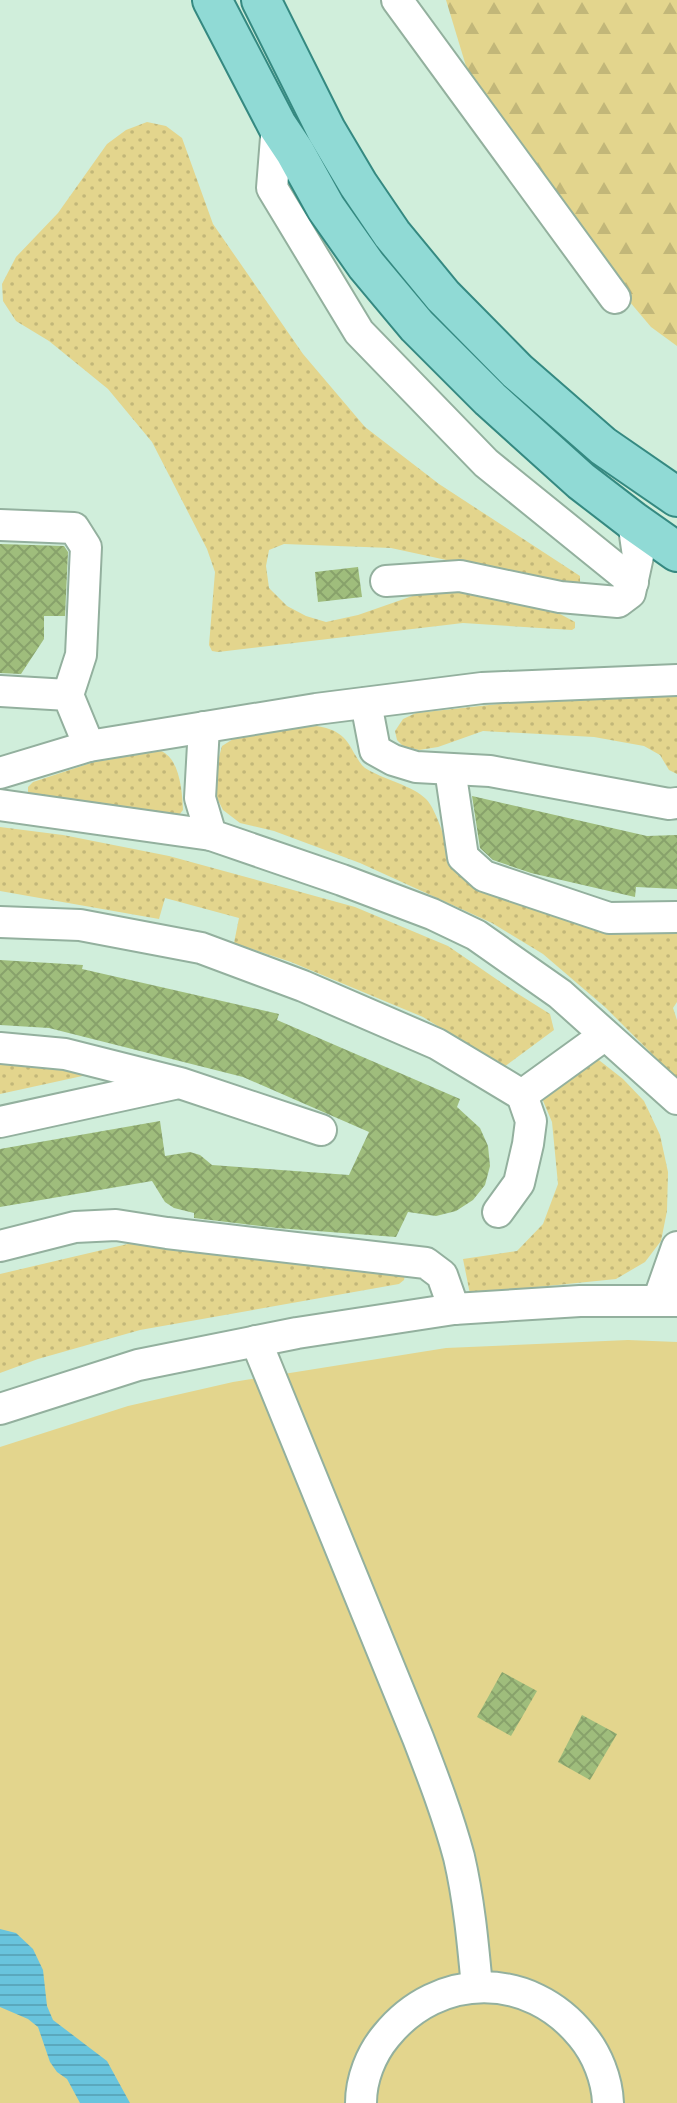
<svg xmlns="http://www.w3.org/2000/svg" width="677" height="2103" viewBox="0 0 677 2103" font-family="'Nunito Sans',sans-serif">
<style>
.grass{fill:url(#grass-dots)}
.forest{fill:url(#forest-firs)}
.park{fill:#e3d58d}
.water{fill:url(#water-rules)}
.building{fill:url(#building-cross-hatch)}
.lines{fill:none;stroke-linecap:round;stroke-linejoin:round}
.minor-casing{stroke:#93b09e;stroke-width:34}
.major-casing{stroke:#358981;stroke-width:42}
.minor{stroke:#fff;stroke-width:30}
.major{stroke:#90dad5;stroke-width:38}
</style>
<defs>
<pattern id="grass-dots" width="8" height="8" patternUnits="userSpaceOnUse" patternTransform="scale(2)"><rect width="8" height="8" fill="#e3d58d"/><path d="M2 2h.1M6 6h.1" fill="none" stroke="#c2b779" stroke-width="1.8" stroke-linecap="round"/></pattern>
<pattern id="forest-firs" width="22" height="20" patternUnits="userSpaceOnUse" patternTransform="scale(2)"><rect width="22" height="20" fill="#e3d58d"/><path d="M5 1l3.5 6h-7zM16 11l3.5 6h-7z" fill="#c2b779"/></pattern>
<pattern id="water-rules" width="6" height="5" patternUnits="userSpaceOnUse" patternTransform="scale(2)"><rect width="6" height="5" fill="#69c4dd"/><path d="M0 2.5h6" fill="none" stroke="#5aa8bd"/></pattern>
<pattern id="building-cross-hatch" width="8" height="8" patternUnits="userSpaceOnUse" patternTransform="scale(2)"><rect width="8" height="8" fill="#9fbd7c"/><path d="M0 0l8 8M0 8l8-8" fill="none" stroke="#88a26b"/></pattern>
</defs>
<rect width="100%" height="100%" fill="#d0eedb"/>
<!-- grass -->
<g class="grass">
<polygon points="147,122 166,126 182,138 213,224 303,354 365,427 439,484 580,576 580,585 575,588 391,548 284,544 269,550 266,566 269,588 287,606 306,616 326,622 358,615 424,592 456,588 560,614 575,622 575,628 572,630 463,623 218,652 212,651 209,645 215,572 207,549 152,442 108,389 49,341 16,321 3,301 2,284 16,257 58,213 107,144 126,130"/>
<polygon points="677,694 677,774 669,770 660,755 644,746 594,737 483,731 438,747 419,750 403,746 397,740 395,731 403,719 416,713 527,701"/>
<path d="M316,726C336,729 345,735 354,753C358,759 360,764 365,768C382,779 414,786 426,799C437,810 447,847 453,863L677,929V1002L673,1008L677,1020V1079L606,1008L543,954L492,923L360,863L274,831L240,823L223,810L216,796L215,772L222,746L238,736Z"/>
<path d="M161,751C180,759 182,791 183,810L179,815L35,796L28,793V787L33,782L94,762Z"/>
<polygon points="0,827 63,835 169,856 355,907 448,946 515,992 550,1014 554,1030 504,1067 423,1017 291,962 234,943 239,918 165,898 159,919 0,891"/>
<polygon points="595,1057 623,1079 644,1101 660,1135 668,1172 667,1211 661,1241 645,1262 616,1279 470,1294 463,1259 517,1251 543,1224 558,1184 552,1122 541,1096"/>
<polygon points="0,1065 66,1065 96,1073 0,1094"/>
<polygon points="132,1243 174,1250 380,1268 405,1275 404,1280 399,1284 140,1330 38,1359 0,1373 0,1274"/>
</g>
<!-- forest -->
<polygon class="forest" points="446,0 677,0 677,346 651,327 548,205 472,86"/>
<!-- park -->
<polygon class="park" points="628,1340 677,1342 677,2103 0,2103 0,1447 128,1406 233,1382 446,1348"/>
<!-- water -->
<polygon class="water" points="0,1929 16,1933 33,1949 43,1970 47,2006 53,2020 107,2061 130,2103 80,2103 67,2079 57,2072 50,2062 38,2027 28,2019 0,2007"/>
<!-- building -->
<g class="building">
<polygon points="0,544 64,546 68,552 65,616 44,616 44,639 21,674 0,673"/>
<polygon points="358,567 362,597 318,602 315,572"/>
<polygon points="472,796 647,836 677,835 677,889 636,887 635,897 531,873 493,860 480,848"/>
<polygon points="0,960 83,965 82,969 279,1014 277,1020 460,1099 457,1107 480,1128 488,1146 490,1166 485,1185 473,1200 456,1211 436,1216 408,1212 396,1237 277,1228 194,1218 194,1213 174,1208 165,1202 152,1181 0,1207 0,1149 160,1121 165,1156 190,1152 200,1155 212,1165 349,1175 369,1132 243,1077 49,1028 0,1025"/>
<polygon points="502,1672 537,1691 511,1736 477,1717"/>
<polygon points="582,1715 617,1734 590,1780 558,1762"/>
</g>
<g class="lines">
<defs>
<g id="minor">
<polyline points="397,0 615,298"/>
<polyline points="277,125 272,188 359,332 486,463 633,582"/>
<polyline points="0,525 74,528 86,547 81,655 68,695"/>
<polyline points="386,581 460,576 560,597 618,602 630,593 638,556 633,521"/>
<polyline points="0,691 68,695 89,746"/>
<polyline points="366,703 375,750 393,760 416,767 490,771 669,804 677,803"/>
<polyline points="204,727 200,798 211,835 342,880 432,914 476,935 560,994 677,1099"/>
<polyline points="450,769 463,857 484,876 609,918 677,917"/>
<polyline points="0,773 89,746 316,709 482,688 677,680"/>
<polyline points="0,805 211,835"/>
<polyline points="0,922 80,925 201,948 303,986 437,1044 522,1095 605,1035"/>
<polyline points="0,1048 65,1054 180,1083 321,1130"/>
<polyline points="0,1122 174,1084"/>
<polyline points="498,1212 519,1183 528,1144 531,1121 522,1095"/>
<polyline points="0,1246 75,1227 116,1225 167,1233 426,1263 442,1275 454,1309"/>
<polyline points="658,1301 677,1247"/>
<path d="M256,1341L418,1738C433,1777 448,1816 459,1857C469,1900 473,1944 477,1987"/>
<polyline points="0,1409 138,1365 297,1333 454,1309 580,1301 677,1301"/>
<path d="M361,2103C361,2079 371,2054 386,2036C438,1971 530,1971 582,2036C597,2054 607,2079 608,2103"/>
</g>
<g id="major">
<polyline points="212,0 277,125 295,152 326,208 366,265 417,326 490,399 581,481 633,521 677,552"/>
<polyline points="261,0 326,130 358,184 392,234 443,296 517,371 603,446 677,497"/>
</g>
</defs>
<!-- minor casing -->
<use href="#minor" class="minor-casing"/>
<!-- major casing -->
<use href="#major" class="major-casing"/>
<!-- minor -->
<use href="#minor" class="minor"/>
<!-- major -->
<use href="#major" class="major"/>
</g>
</svg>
